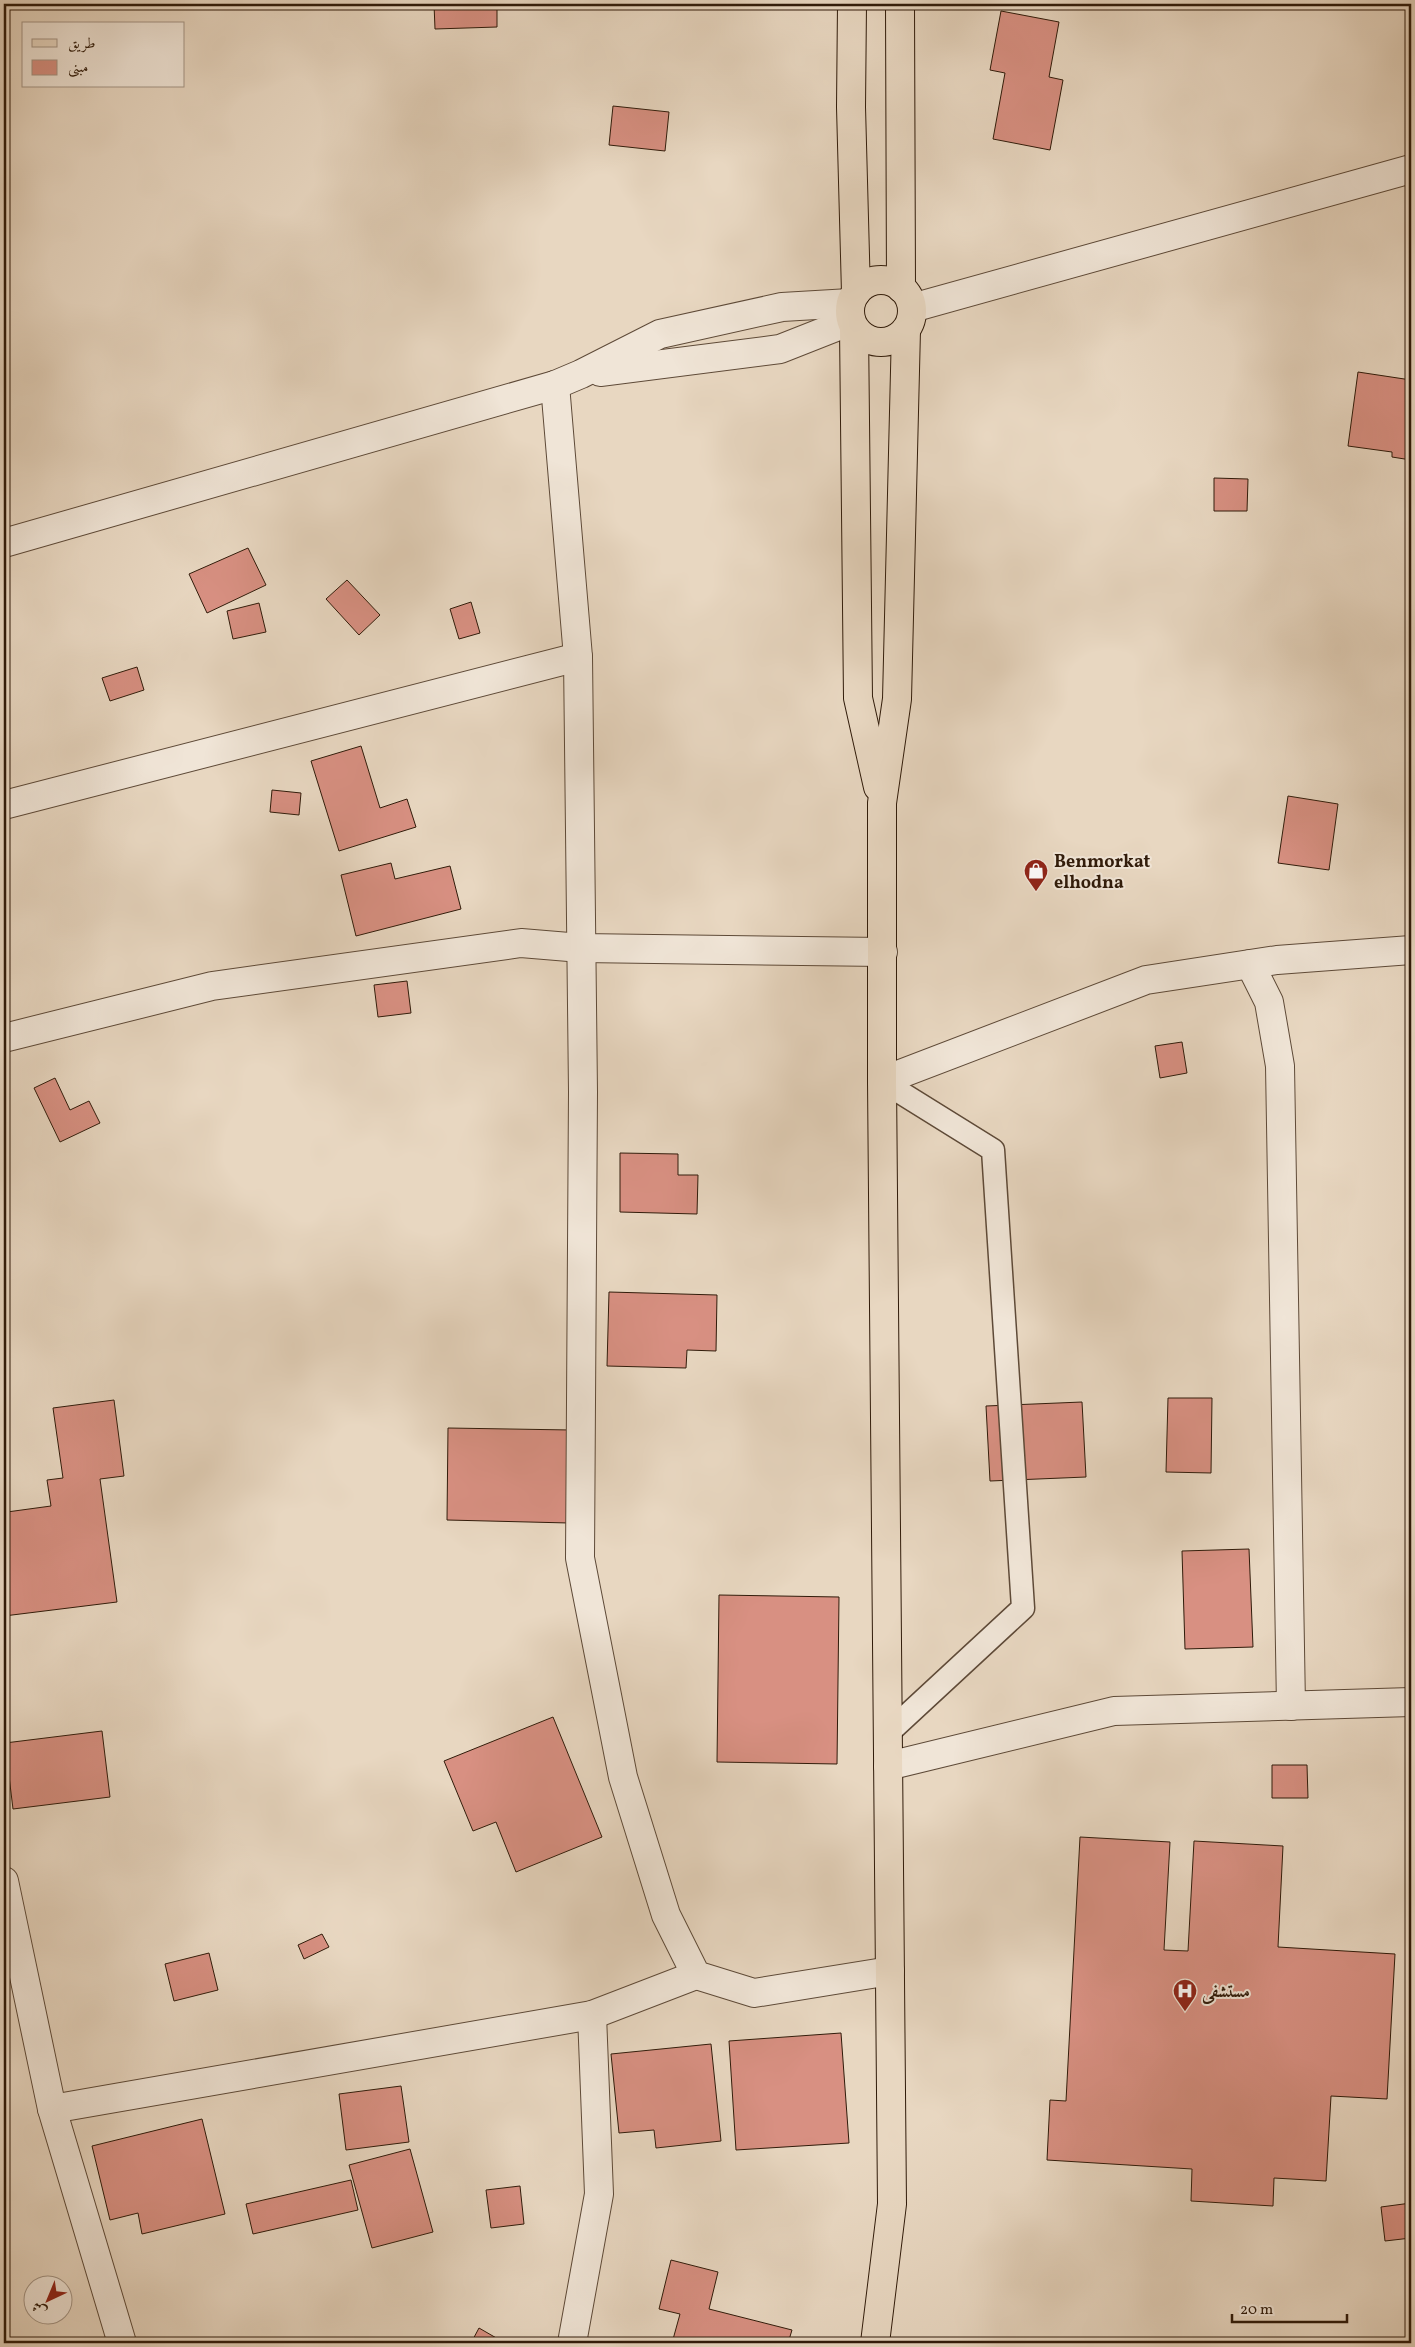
<svg xmlns="http://www.w3.org/2000/svg" width="1415" height="2347" viewBox="0 0 1415 2347" font-family="Vollkorn,Amiri,serif">
<style>
.building{fill:#d89082;stroke:#301b0a}
.lines{fill:none;stroke-linecap:round;stroke-linejoin:round}
.lane-casing{stroke:#5e4a38;stroke-width:25}
.street-casing{stroke:#5e4a38;stroke-width:30}
.primary-casing{stroke:#301b0a;stroke-width:30}
.lane{stroke:#f0e5d7;stroke-width:22}
.street{stroke:#f0e5d7;stroke-width:28}
.primary{stroke:#e8d7c1;stroke-width:28}
.labels{text-anchor:middle;stroke-width:4;stroke-linejoin:round;paint-order:stroke}
.poi-label{font-size:18px;font-weight:bold;fill:#301b0a;stroke:#f0e5d7;text-anchor:start}
</style>
<rect width="100%" height="100%" fill="#e8d7c1"/>
<filter id="stains"><feTurbulence type="fractalNoise" baseFrequency=".004" numOctaves="4"/><feColorMatrix values="0 0 0 0 .2 0 0 0 0 .09 0 0 0 0 .02 0 0 0 .5 -.17"/></filter>
<radialGradient id="worn" r=".72"><stop offset=".6" stop-color="#630" stop-opacity="0"/><stop offset="1" stop-color="#630" stop-opacity=".3"/></radialGradient>
<!-- building -->
<g class="building">
<polygon points="434,4 497,4 497,27 435,29"/>
<polygon points="1001,11 1059,22 1049,77 1063,80 1050,150 993,139 1005,73 990,70"/>
<polygon points="613,106 669,112 665,151 609,145"/>
<polygon points="1358,372 1411,380 1411,460 1392,457 1392,452 1348,446"/>
<polygon points="1214,478 1248,479 1247,511 1214,511"/>
<polygon points="248,548 266,585 207,613 189,574"/>
<polygon points="347,580 380,615 359,635 326,599"/>
<polygon points="471,602 480,633 459,639 450,609"/>
<polygon points="259,603 266,632 233,639 227,611"/>
<polygon points="137,667 144,690 110,701 102,678"/>
<polygon points="361,746 380,808 407,799 416,827 339,851 311,761"/>
<polygon points="272,790 301,793 299,815 270,812"/>
<polygon points="1288,796 1338,804 1329,870 1278,863"/>
<polygon points="391,863 395,879 450,866 461,909 356,936 341,875"/>
<polygon points="407,981 411,1013 378,1017 374,985"/>
<polygon points="1182,1042 1187,1073 1160,1078 1155,1046"/>
<polygon points="55,1078 70,1110 89,1101 100,1123 60,1142 34,1088"/>
<polygon points="620,1153 678,1154 678,1175 698,1175 697,1214 620,1212"/>
<polygon points="609,1292 717,1295 716,1351 687,1350 686,1368 607,1366"/>
<polygon points="1168,1398 1212,1398 1211,1473 1166,1472"/>
<polygon points="114,1400 124,1476 100,1479 117,1602 4,1616 4,1489 7,1512 51,1506 47,1480 63,1478 53,1408"/>
<polygon points="1082,1402 1086,1477 990,1481 986,1406"/>
<polygon points="448,1428 571,1430 569,1523 447,1520"/>
<polygon points="1249,1549 1253,1647 1185,1649 1182,1551"/>
<polygon points="719,1595 839,1597 837,1764 717,1762"/>
<polygon points="553,1717 602,1837 516,1872 496,1822 473,1831 444,1761"/>
<polygon points="102,1731 110,1797 13,1809 5,1743"/>
<polygon points="1272,1765 1307,1765 1308,1798 1272,1798"/>
<polygon points="1080,1837 1170,1842 1164,1950 1188,1951 1194,1841 1283,1846 1278,1947 1395,1954 1387,2099 1331,2096 1326,2181 1274,2178 1273,2206 1191,2201 1192,2169 1047,2160 1050,2100 1066,2101"/>
<polygon points="322,1934 329,1947 304,1959 298,1945"/>
<polygon points="209,1953 218,1990 174,2001 165,1964"/>
<polygon points="841,2033 849,2143 736,2150 729,2041"/>
<polygon points="711,2044 721,2141 656,2148 654,2130 619,2133 611,2054"/>
<polygon points="401,2086 409,2142 346,2150 339,2094"/>
<polygon points="202,2119 225,2214 142,2234 138,2213 110,2220 92,2146"/>
<polygon points="410,2149 433,2232 372,2248 349,2165"/>
<polygon points="351,2180 358,2210 253,2234 246,2204"/>
<polygon points="520,2186 524,2224 491,2228 486,2190"/>
<polygon points="1411,2203 1411,2238 1385,2241 1381,2207"/>
<polygon points="671,2260 718,2272 709,2309 792,2330 788,2343 672,2343 680,2314 659,2309"/>
<polygon points="479,2328 505,2343 471,2343"/>
</g>
<g class="lines">
<defs>
<polyline id="lane" points="882,1081 993,1150 1023,1608 888,1733"/>
<g id="street">
<polyline points="912,308 1411,169"/>
<polyline points="600,372 780,349 851,321"/>
<polyline points="555,385 578,657 583,1092 580,1558 623,1777 666,1915 696,1975 754,1993 890,1971"/>
<polyline points="4,543 555,385 581,374 660,334 782,307 850,303"/>
<polyline points="4,805 578,657"/>
<polyline points="1250,964 1269,1002 1280,1066 1291,1706"/>
<polyline points="4,1038 212,986 521,943 581,948 883,952"/>
<polyline points="882,1081 1146,980 1277,960 1411,950"/>
<polyline points="888,1766 1114,1711 1411,1702"/>
<polyline points="4,1881 52,2109 122,2343"/>
<polyline points="52,2109 592,2015 696,1975"/>
<polyline points="572,2343 599,2194 592,2015"/>
</g>
<g id="primary">
<polyline points="852,4 851,107 856,293"/>
<polyline points="900,4 901,288"/>
<circle cx="881" cy="311" r="31"/>
<polyline points="854,328 858,698 878,787"/>
<polyline points="875,2343 892,2204 882,1081 882,803 897,699 906,330"/>
</g>
</defs>
<!-- lane casing -->
<use href="#lane" class="lane-casing"/>
<!-- street casing -->
<use href="#street" class="street-casing"/>
<!-- primary casing -->
<use href="#primary" class="primary-casing"/>
<!-- lane -->
<use href="#lane" class="lane"/>
<!-- street -->
<use href="#street" class="street"/>
<!-- primary -->
<use href="#primary" class="primary"/>
</g>
<!-- icons -->
<defs>
<symbol id="shop-pin" viewBox="-11 -11 22 30"><path d="M0 17L-7.5 6A9.5 9.5 0 1 1 7.5 6Z" fill="#8f2418" stroke="#f0e5d7"/><path d="M-5-2.5h2.3a2.7 3.5 0 0 1 5.4 0H5L5.5 6h-11ZM-1.5-2.5h3a1.5 2.3 0 0 0-3 0Z" fill="#fff"/></symbol>
<symbol id="hospital-pin" viewBox="-11 -11 22 30"><path d="M0 17L-7.5 6A9.5 9.5 0 1 1 7.5 6Z" fill="#8f2418" stroke="#f0e5d7"/><path d="M-5-5h3v3.5h4V-5h3V5h-3V1.5h-4V5h-3Z" fill="#fff"/></symbol>
</defs>
<g fill-rule="evenodd">
<use href="#shop-pin" x="1022" y="857" width="28" height="38"/>
<use href="#hospital-pin" x="1171" y="1977" width="28" height="38"/>
</g>
<g class="labels">
<!-- poi labels -->
<g class="poi-label">
<text x="1054" y="867">Benmorkat<tspan x="1054" dy="21">elhodna</tspan></text>
<text x="1202" y="1997">مستشفى</text>
</g>
</g>
<!-- margin -->
<rect width="1415" height="2347" fill="none" stroke="#e8d7c1" stroke-width="20"/>
<rect x="5" y="5" width="1405" height="2337" fill="none" stroke="#301b0a" stroke-width="2.5"/>
<rect x="10" y="10" width="1395" height="2327" fill="none" stroke="#301b0a"/>
<!-- legend -->
<rect x="22" y="22" width="162" height="65" fill="#f0e5d7" stroke="#a39485"/>
<rect x="32" y="39" width="25" height="8" fill="#e8d7c1" stroke="#a39485"/>
<text x="68" y="48" font-size="15" fill="#301b0a">طريق</text>
<rect x="32" y="60" width="25" height="15" fill="#d89082" stroke="#a39485"/>
<text x="68" y="72" font-size="15" fill="#301b0a">مبنى</text>
<!-- north arrow -->
<g transform="translate(48 2300) rotate(224)"><circle r="24" fill="#f0e5d7" stroke="#a39485"/>
<path d="M0-4L9 19L0 12L-9 19Z" fill="#8f2418"/>
<text y="-8" font-size="14" font-weight="bold" text-anchor="middle" fill="#301b0a">ش</text>
</g>
<!-- scale -->
<path d="M1232 2314v8h115v-8" fill="none" stroke="#301b0a" stroke-width="2.5"/>
<text x="1240" y="2314" font-size="15" fill="#301b0a" stroke="#f0e5d7" stroke-width="4" paint-order="stroke">20 m</text>
<rect width="100%" height="100%" filter="url(#stains)"/>
<rect width="100%" height="100%" fill="url(#worn)"/>
</svg>
